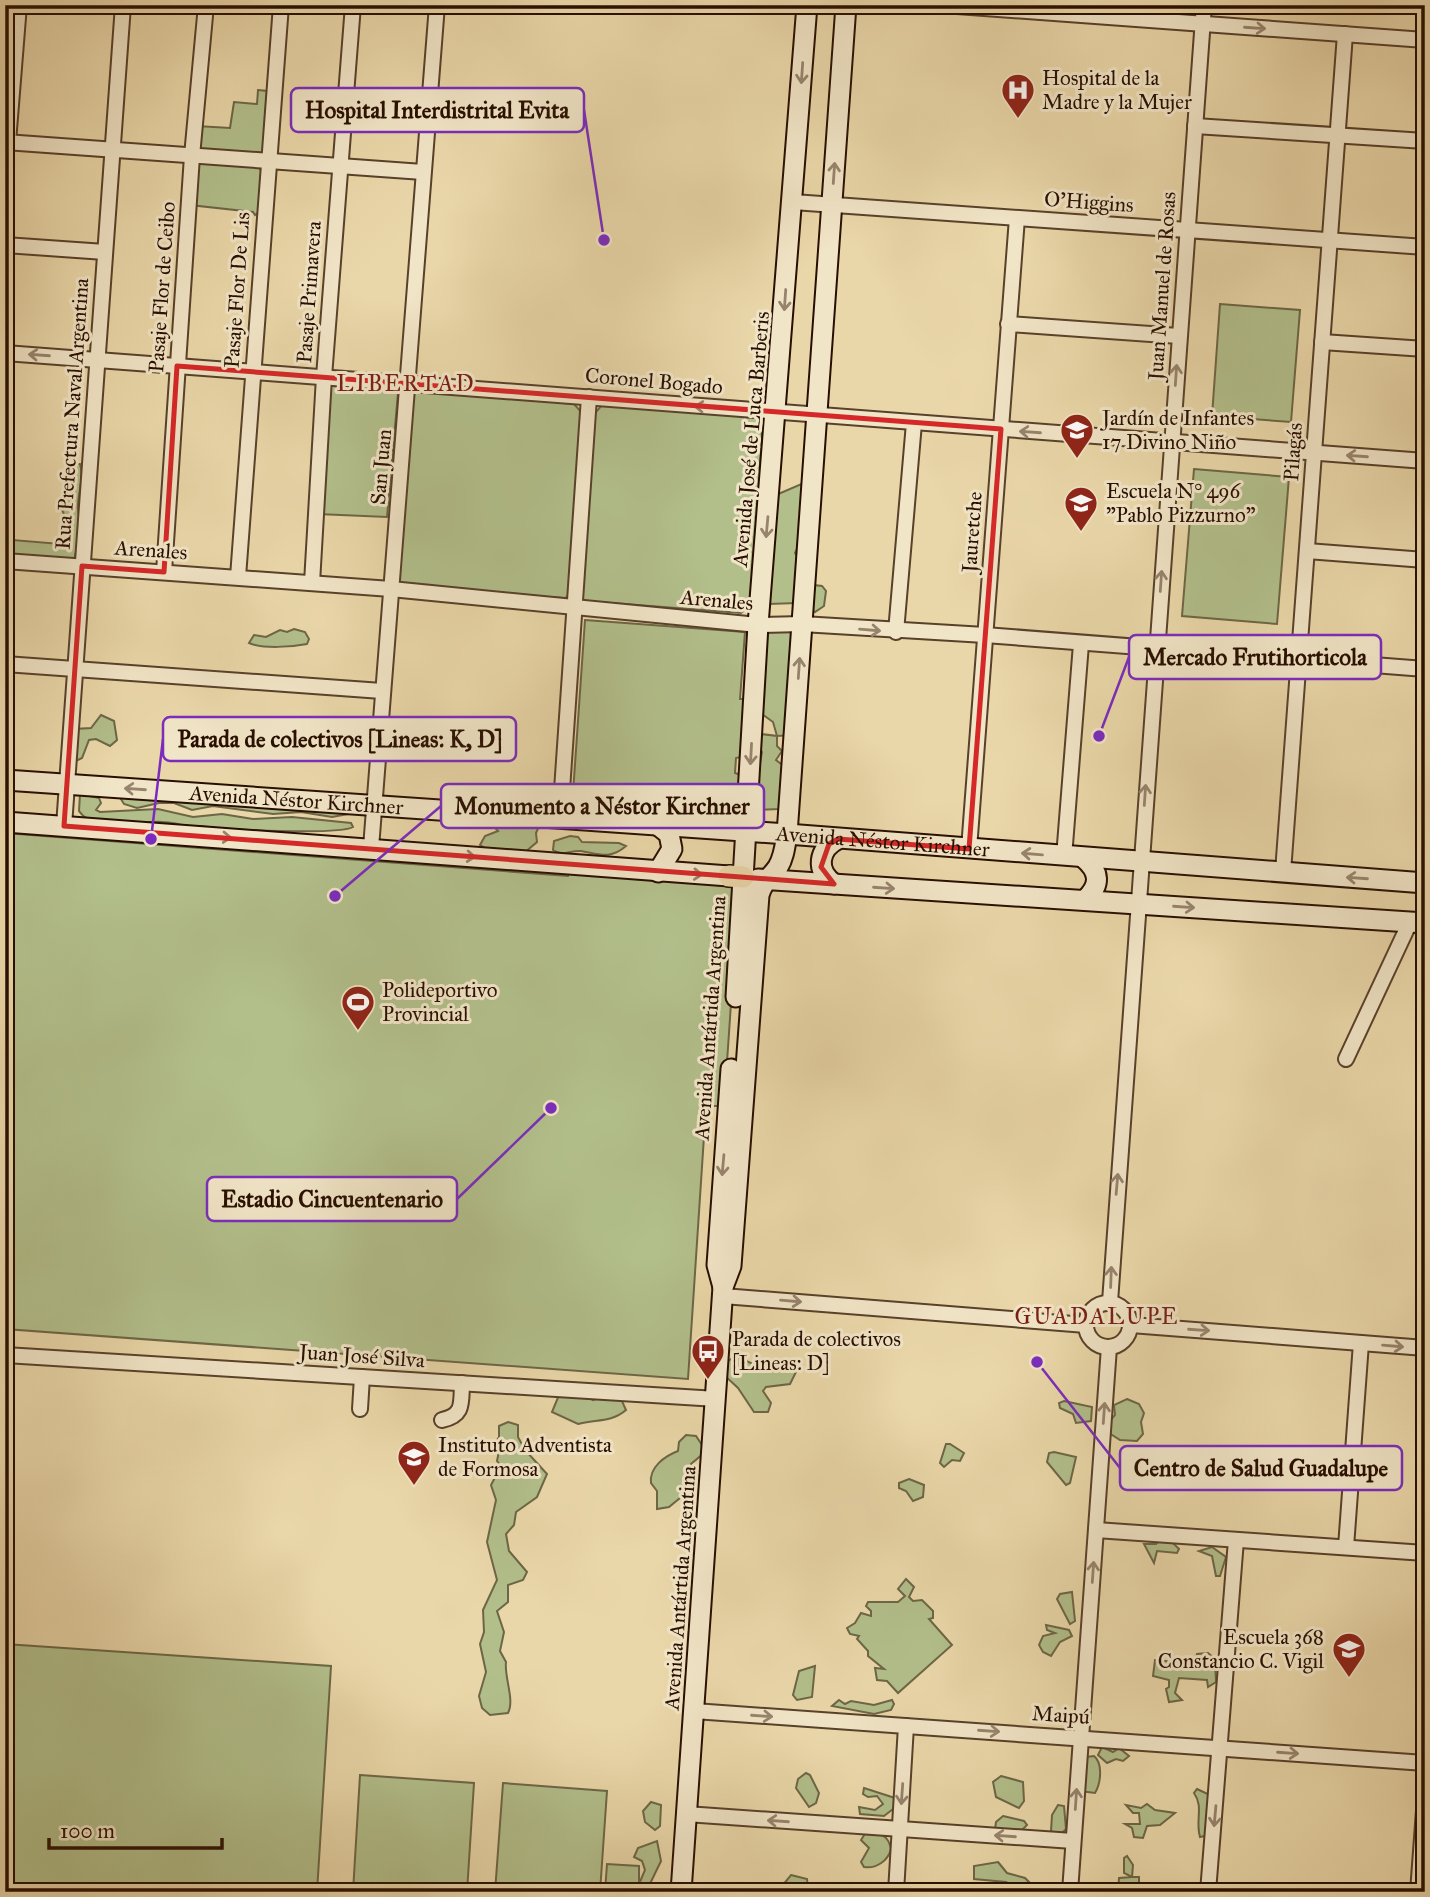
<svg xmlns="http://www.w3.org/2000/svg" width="1430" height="1897" viewBox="0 0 1430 1897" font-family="'IM FELL Great Primer',serif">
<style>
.green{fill:#b2bf8b;stroke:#6d6646;stroke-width:2}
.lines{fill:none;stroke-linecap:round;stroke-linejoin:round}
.minor-casing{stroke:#58402a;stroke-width:18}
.secondary-casing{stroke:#280e00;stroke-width:23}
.primary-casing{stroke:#280e00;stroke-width:24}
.minor{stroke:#f1e5c7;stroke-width:14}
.secondary{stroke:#f1e5c7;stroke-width:19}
.primary{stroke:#ead7a9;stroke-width:21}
.oneway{stroke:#97846d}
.marked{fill:none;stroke:#d62828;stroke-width:5;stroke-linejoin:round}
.labels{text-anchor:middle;stroke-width:6;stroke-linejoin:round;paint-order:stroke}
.poi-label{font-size:21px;fill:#280e00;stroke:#f1e5c7;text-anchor:start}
.street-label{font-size:21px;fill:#280e00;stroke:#f1e5c7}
.neighbourhood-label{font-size:23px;letter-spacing:2px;fill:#7a1f14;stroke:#f1e5c7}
.leader{fill:none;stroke:#7b2cbf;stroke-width:2.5}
.callout-dot{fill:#7b2cbf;stroke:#f1e5c7;stroke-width:2.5}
.callout{fill:#f1e5c7;stroke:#7b2cbf;stroke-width:2.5}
.callout-label{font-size:23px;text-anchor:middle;font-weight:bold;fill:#280e00}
</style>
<rect width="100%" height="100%" fill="#ead7a9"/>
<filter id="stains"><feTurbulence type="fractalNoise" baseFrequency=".00286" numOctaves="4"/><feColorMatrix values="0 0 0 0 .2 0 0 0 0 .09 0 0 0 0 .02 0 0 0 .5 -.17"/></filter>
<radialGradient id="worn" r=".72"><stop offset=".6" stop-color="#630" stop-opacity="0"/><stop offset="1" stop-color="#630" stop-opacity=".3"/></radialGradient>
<!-- green -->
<g class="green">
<polygon points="258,90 267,91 263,155 196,151 197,126 230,128 234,102 257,104"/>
<polygon points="193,161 257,165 262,172 259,212 255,215 253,212 190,205"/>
<polygon points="1220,304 1300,310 1291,422 1212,416"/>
<polygon points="327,385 398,393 387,517 318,514"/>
<polygon points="423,389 574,404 583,414 568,596 565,598 399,587 395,583 404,392"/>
<path d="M602,405L755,414C772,441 751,464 765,486L759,488L751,605L741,613L585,601L581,598L590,419Z"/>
<path d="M73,464H80C86,483 72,504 81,521C77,535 79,548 73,562L7,555L12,551L13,540L60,544C66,534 60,527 65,517L59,502L70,486L67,475Z"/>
<polygon points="1194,469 1289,477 1277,624 1182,616"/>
<polygon points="806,482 799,545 795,553 814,585 822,586 826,591 824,606 815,612 797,603 769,604 768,591 776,495"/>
<polygon points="585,620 745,632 740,699 744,699 741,757 736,758 735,773 741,775 740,796 733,796 733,805 716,805 712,811 688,810 690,802 679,811 669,810 667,800 613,796 598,808 592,804 595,795 573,793"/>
<polygon points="770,627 794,632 793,735 777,736 773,722 762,714 756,646"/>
<path d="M294,629L305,632L309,639L307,644C292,647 263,649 249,643L254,635L266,637L280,630L287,632Z"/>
<polygon points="101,715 114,721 117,740 110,746 96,739 89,740 82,758 74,762 74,729 91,728"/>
<polygon points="761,734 777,736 777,746 782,751 776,760 785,767 785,805 779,809 752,810 762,752 757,746"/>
<path d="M80,794L99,798L101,803L96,810L100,812L158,809L193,817L222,814L253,819L292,817L351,823L353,827C340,835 222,830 201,826L196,829C186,826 174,822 163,822C140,820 94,834 79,811Z"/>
<polygon points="119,796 354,813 332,817 301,812 273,814 213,806 192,810 174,803 159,803 137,808 124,804"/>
<polygon points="489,821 540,824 536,833 537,842 524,853 493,853 480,845 485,836 498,831"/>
<polygon points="5,833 568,876 569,872 735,884 735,945 724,1106 706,1106 688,1379 5,1329"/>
<path d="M570,836L578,837L582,842L619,843L626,846C610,860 599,854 581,851C569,850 564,857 553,850L554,841Z"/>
<polygon points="735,1356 762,1368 780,1363 796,1372 790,1384 766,1387 763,1391 771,1403 768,1412 754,1412 738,1388 724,1375 727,1362"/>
<path d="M582,1393L593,1400L600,1397L621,1399L626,1410C611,1423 595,1419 578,1424L552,1412L559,1395Z"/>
<polygon points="1127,1399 1139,1404 1144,1413 1141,1422 1143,1434 1137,1441 1120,1440 1109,1433 1109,1422 1115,1415 1114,1405"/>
<polygon points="1064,1401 1092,1407 1091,1421 1076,1423 1073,1414 1060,1408 1059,1403"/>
<path d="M508,1422L518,1425V1437L525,1450L547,1474L537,1497L516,1512L514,1525L506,1534L509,1551L527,1572L523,1580L508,1585V1602L497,1611L504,1632L500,1651L506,1662C504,1677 515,1700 508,1713L490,1715L482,1708L479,1696L486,1672L480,1644L484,1632L483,1610L497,1580L487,1542L496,1500L491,1485L501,1466L497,1461L499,1451L495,1443L499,1437V1426Z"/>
<path d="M686,1435L696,1436L704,1448V1453L691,1464V1489L669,1507L657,1509V1491L651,1483C649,1467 665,1456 678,1451L679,1442Z"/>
<polygon points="946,1444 950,1444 964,1453 960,1461 952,1460 944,1467 940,1463"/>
<polygon points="1054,1452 1076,1457 1070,1483 1066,1485 1047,1462 1049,1453"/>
<polygon points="909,1479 924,1485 923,1497 913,1501 906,1491 899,1488 899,1483"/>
<polygon points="1162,1538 1171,1541 1179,1549 1177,1553 1157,1551 1154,1563 1144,1544 1156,1544"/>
<polygon points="1212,1547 1226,1557 1220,1576 1216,1576 1212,1556 1199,1551"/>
<polygon points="906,1579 914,1587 909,1597 913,1601 922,1600 933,1611 933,1618 929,1619 952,1645 898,1693 887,1681 877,1680 875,1668 884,1669 868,1656 868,1651 857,1639 859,1636 850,1634 847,1628 855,1623 861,1613 871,1616 871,1611 866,1606 868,1602 898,1602 905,1596 898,1589"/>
<polygon points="1072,1592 1075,1621 1070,1624 1057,1599 1060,1594"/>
<polygon points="1046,1625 1069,1630 1072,1636 1060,1642 1051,1656 1043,1652 1039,1645 1043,1636 1055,1633 1047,1630"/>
<polygon points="5,1644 331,1666 317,1892 5,1892"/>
<polygon points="1208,1653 1215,1659 1216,1682 1208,1687 1207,1680 1179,1678 1175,1693 1182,1700 1169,1702 1166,1689 1169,1687 1169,1680 1153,1676 1155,1660 1195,1664 1197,1654"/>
<polygon points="815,1666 812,1697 797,1700 793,1695 799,1671"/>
<polygon points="839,1700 845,1704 851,1701 874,1705 892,1700 894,1704 891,1710 874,1714 832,1706"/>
<polygon points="1102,1747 1113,1752 1119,1748 1129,1756 1123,1761 1116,1759 1107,1763 1098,1755"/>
<path d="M1094,1756C1103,1763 1101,1783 1095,1793L1080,1791L1078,1758Z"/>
<polygon points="806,1773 810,1775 819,1793 816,1803 809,1807 796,1788 798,1779"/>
<polygon points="360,1775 474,1783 467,1892 353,1892"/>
<polygon points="1001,1776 1023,1782 1024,1801 1019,1808 996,1797 993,1782"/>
<polygon points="503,1783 607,1791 600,1892 495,1892"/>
<polygon points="864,1788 898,1799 897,1806 884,1816 860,1814 859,1807 875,1810 883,1804 877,1796 868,1797 863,1794"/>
<path d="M1197,1789L1210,1795L1205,1836L1200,1837C1195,1820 1204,1807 1194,1793Z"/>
<polygon points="651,1802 661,1805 660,1826 655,1830 645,1822 643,1811"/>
<polygon points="1147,1804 1155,1810 1175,1813 1160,1825 1147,1826 1143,1838 1134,1837 1132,1828 1125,1824 1140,1824 1139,1813 1133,1813 1126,1805 1141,1808"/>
<polygon points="1058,1805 1064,1806 1066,1829 1060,1835 1051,1831 1052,1815"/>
<polygon points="1003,1816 1024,1821 1027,1825 1022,1830 995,1829 996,1822"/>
<path d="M866,1832C879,1834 888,1833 891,1849C888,1861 876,1869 864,1867L861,1862L869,1848L861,1840Z"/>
<polygon points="657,1841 661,1861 646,1892 605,1892 607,1864 639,1866 639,1884 645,1870 642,1861 634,1857 638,1848"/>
<polygon points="1127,1856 1133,1865 1132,1877 1139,1877 1139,1884 1125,1885 1124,1892 1118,1892 1119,1878 1132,1877 1124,1873 1124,1858"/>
<polygon points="998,1862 1007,1873 1025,1878 1032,1885 1018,1889 1006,1882 974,1879 974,1866"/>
<polygon points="791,1875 807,1879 808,1888 799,1892 777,1892"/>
</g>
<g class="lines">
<defs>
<g id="minor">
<polyline points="943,5 1425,40"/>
<polyline points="1195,126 1425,141"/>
<polyline points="5,142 423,172"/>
<polyline points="8,142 19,5"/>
<polyline points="793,202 1425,247"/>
<polyline points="5,245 105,252"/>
<polyline points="1008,324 1179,336"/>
<polyline points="1322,342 1425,349"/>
<polyline points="5,353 1425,461"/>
<polyline points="1307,551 1425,560"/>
<polyline points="5,561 391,589 758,625 802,624 985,635 1425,669"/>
<polyline points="164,572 192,156 206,5"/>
<polyline points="238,577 281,5"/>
<polyline points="312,583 324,377 353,5"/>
<polyline points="896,632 914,423"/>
<polyline points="5,664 382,691"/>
<polyline points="560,819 589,397"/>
<polyline points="64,826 123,5"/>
<polyline points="371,848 437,5"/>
<polyline points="969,849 1017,218"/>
<polyline points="1064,857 1081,644"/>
<polyline points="1283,872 1345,34"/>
<polyline points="1346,1059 1410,922"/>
<polyline points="723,1296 1086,1325"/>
<polyline points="1110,1302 1204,5"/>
<circle cx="1108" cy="1325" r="22"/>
<polyline points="1131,1325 1425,1348"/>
<polyline points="5,1355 717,1399"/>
<polyline points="360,1409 362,1377"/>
<path d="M442,1420C464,1415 461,1404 462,1383"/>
<polyline points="1096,1530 1425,1553"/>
<polyline points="1346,1547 1361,1343"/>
<polyline points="694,1711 1425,1763"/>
<polyline points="686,1814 1073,1841"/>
<polyline points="896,1892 906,1726"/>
<polyline points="1070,1892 1109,1347"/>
<polyline points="1208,1892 1236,1540"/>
<polyline points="1418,1892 1425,1797"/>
</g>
<g id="secondary">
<path id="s1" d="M5,780L787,834L1425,883"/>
<polyline points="5,822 729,876"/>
<path d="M1084,858C1100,872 1101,885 1085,900"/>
<polyline points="658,872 672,849 669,834 659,826"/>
<polyline points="758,879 1425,923"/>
<path d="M834,884C815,871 818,849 838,839"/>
<polyline points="736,997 758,625 807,5"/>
<polyline points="723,1287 717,1265 731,1069"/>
<path d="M681,1892L723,1287L731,1266L759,895C764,879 770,879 778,867C784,857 785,846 787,834L846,5"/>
</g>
<polyline id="primary" points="729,876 743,877"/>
</defs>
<!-- minor casing -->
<use href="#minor" class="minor-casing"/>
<!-- secondary casing -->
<use href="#secondary" class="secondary-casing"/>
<!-- primary casing -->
<use href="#primary" class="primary-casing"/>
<!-- minor -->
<use href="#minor" class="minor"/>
<!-- secondary -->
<use href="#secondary" class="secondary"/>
<!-- primary -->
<use href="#primary" class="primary"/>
</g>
<!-- one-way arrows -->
<defs><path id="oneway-shaft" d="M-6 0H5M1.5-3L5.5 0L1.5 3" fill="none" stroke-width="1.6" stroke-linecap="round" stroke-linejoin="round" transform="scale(1.75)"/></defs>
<g class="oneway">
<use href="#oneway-shaft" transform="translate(1255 28) rotate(4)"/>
<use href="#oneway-shaft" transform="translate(802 73) rotate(94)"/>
<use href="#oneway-shaft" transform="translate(834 173) rotate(-86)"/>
<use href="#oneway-shaft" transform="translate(785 300) rotate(94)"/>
<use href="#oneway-shaft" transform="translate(39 355) rotate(-176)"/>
<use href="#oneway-shaft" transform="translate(1176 375) rotate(-86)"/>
<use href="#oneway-shaft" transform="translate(705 407) rotate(-176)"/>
<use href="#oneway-shaft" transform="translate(1030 432) rotate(-176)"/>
<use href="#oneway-shaft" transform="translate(1357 456) rotate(-176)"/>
<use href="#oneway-shaft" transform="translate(767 527) rotate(95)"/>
<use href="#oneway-shaft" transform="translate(1161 581) rotate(-86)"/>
<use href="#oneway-shaft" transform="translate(870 630) rotate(5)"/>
<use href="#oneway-shaft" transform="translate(799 668) rotate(-86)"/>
<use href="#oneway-shaft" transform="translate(751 754) rotate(93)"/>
<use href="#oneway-shaft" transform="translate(135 789) rotate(-176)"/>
<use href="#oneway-shaft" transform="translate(1145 795) rotate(-86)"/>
<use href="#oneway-shaft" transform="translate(221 837) rotate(4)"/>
<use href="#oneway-shaft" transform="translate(1032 854) rotate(-175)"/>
<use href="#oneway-shaft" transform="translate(465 856) rotate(5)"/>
<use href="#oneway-shaft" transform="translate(692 874) rotate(3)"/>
<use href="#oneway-shaft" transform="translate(1357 878) rotate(-176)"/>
<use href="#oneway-shaft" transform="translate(884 888) rotate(4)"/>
<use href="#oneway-shaft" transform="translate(1184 907) rotate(4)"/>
<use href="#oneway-shaft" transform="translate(723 1165) rotate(95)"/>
<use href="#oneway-shaft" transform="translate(1117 1184) rotate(-85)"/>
<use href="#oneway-shaft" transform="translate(1111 1277) rotate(-88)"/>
<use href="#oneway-shaft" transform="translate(791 1301) rotate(5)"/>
<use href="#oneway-shaft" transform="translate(1199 1330) rotate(4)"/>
<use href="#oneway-shaft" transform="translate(1393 1346) rotate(5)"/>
<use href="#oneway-shaft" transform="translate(1104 1413) rotate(-86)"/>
<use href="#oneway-shaft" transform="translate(1093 1572) rotate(-86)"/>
<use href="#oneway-shaft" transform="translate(762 1716) rotate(4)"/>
<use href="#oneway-shaft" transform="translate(989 1731) rotate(4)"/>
<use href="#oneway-shaft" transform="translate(1288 1753) rotate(4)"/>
<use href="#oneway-shaft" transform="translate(902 1794) rotate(94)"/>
<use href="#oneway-shaft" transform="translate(1076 1799) rotate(-86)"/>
<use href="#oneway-shaft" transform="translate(1215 1816) rotate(95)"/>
<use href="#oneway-shaft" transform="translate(778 1821) rotate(-176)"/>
<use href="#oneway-shaft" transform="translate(1005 1836) rotate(-176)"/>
</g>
<!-- marked area -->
<path class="marked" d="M177,366L1001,429L969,849L838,839L829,844L821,867L834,884L64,826L82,566L164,572Z"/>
<!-- icons -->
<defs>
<symbol id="hospital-pin" viewBox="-11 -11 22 30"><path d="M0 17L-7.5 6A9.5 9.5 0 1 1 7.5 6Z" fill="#8f2418" stroke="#f1e5c7"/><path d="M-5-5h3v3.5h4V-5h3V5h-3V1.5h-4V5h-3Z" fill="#fff"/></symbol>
<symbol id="school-pin" viewBox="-11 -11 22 30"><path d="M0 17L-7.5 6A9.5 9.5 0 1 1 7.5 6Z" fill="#8f2418" stroke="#f1e5c7"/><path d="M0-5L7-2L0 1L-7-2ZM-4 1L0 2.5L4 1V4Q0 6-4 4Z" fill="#fff"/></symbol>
<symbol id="stadium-pin" viewBox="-11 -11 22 30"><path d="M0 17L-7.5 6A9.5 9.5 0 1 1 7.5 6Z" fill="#8f2418" stroke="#f1e5c7"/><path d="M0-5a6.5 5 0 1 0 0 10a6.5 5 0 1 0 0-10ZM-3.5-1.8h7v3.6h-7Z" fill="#fff"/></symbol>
<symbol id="bus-pin" viewBox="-11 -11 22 30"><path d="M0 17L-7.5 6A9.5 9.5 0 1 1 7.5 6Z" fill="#8f2418" stroke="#f1e5c7"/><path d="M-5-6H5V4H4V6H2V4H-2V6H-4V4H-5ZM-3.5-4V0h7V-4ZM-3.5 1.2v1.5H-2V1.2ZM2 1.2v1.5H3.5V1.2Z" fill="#fff"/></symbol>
</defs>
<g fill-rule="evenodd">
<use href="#hospital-pin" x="999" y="71" width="38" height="52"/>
<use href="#school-pin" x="1058" y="411" width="38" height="52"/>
<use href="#school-pin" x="1062" y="484" width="38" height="52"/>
<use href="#stadium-pin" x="339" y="983" width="38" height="52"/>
<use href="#bus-pin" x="689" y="1332" width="38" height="52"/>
<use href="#school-pin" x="395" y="1438" width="38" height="52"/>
<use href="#school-pin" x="1330" y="1630" width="38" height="52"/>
</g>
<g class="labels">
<!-- poi labels -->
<g class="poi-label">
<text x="1042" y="85">Hospital de la<tspan x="1042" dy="24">Madre y la Mujer</tspan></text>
<text x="1102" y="425">Jardín de Infantes<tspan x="1102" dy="24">17 Divino Niño</tspan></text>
<text x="1106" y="498">Escuela N° 496<tspan x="1106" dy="24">"Pablo Pizzurno"</tspan></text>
<text x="382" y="997">Polideportivo<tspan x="382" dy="24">Provincial</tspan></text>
<text x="732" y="1346">Parada de colectivos<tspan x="732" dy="24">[Lineas: D]</tspan></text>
<text x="438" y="1452">Instituto Adventista<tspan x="438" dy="24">de Formosa</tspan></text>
<text x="1324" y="1644" text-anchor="end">Escuela 368<tspan x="1324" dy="24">Constancio C. Vigil</tspan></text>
</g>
<!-- street labels -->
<g class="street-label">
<text transform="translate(1089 202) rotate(4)" y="7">O'Higgins</text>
<text transform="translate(1162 286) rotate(-86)" y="7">Juan Manuel de Rosas</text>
<text transform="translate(162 287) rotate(-86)" y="7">Pasaje Flor de Ceibo</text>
<text transform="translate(237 290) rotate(-86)" y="7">Pasaje Flor De Lis</text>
<text transform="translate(309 292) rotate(-86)" y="7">Pasaje Primavera</text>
<text transform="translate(654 381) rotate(5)" y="7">Coronel Bogado</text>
<text transform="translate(72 414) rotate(-86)" y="7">Rua Prefectura Naval Argentina</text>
<text transform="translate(751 439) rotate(-85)" y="7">Avenida José de Luca Barberis</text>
<text transform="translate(1293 452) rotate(-86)" y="7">Pilagás</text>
<text transform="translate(381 467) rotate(-85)" y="7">San Juan</text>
<text transform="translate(972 532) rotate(-86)" y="7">Jauretche</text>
<text transform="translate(151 550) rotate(4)" y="7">Arenales</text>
<text transform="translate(717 600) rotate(5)" y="7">Arenales</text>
<text dy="7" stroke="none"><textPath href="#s1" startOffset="292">Avenida Néstor Kirchner</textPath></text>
<text dy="7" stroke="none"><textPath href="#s1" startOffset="880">Avenida Néstor Kirchner</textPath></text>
<text transform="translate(710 1018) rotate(-86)" y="7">Avenida Antártida Argentina</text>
<text transform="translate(362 1356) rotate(4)" y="7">Juan José Silva</text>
<text transform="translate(680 1588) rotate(-86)" y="7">Avenida Antártida Argentina</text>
<text transform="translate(1061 1715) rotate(4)" y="7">Maipú</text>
</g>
<!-- neighbourhood labels -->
<g class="neighbourhood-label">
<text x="406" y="391">LIBERTAD</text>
<text x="1097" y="1324">GUADALUPE</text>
</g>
</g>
<!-- callouts -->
<path class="leader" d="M604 240L584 110M1099 736L1129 657M151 839L163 739M335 896L441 806M551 1108L457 1199M1037 1362L1120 1468"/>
<g class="callout-dot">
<circle cx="604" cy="240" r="7"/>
<circle cx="1099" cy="736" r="7"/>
<circle cx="151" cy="839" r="7"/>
<circle cx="335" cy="896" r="7"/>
<circle cx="551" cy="1108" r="7"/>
<circle cx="1037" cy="1362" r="7"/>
</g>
<g class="callout">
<rect x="291" y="88" width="293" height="44" rx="7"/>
<rect x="1129" y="635" width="252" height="44" rx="7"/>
<rect x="163" y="717" width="353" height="44" rx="7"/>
<rect x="441" y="784" width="323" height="44" rx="7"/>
<rect x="207" y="1177" width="250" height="44" rx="7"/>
<rect x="1120" y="1446" width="282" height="44" rx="7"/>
</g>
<g class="callout-label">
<text x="437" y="118">Hospital Interdistrital Evita</text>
<text x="1255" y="665">Mercado Frutihorticola</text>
<text x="340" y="747">Parada de colectivos [Lineas: K, D]</text>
<text x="602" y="814">Monumento a Néstor Kirchner</text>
<text x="332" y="1207">Estadio Cincuentenario</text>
<text x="1261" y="1476">Centro de Salud Guadalupe</text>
</g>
<!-- margin -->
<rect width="1430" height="1897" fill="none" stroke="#ead7a9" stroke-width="28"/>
<rect x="7" y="7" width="1416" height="1883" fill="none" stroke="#280e00" stroke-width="3.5"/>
<rect x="14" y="14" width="1402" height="1869" fill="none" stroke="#280e00" stroke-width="2"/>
<!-- scale -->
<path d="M49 1838v10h173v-10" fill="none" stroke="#280e00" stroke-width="3.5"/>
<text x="60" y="1838" font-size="21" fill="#280e00" stroke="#f1e5c7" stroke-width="5" paint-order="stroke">100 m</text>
<rect width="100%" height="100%" filter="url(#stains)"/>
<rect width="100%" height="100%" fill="url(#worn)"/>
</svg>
